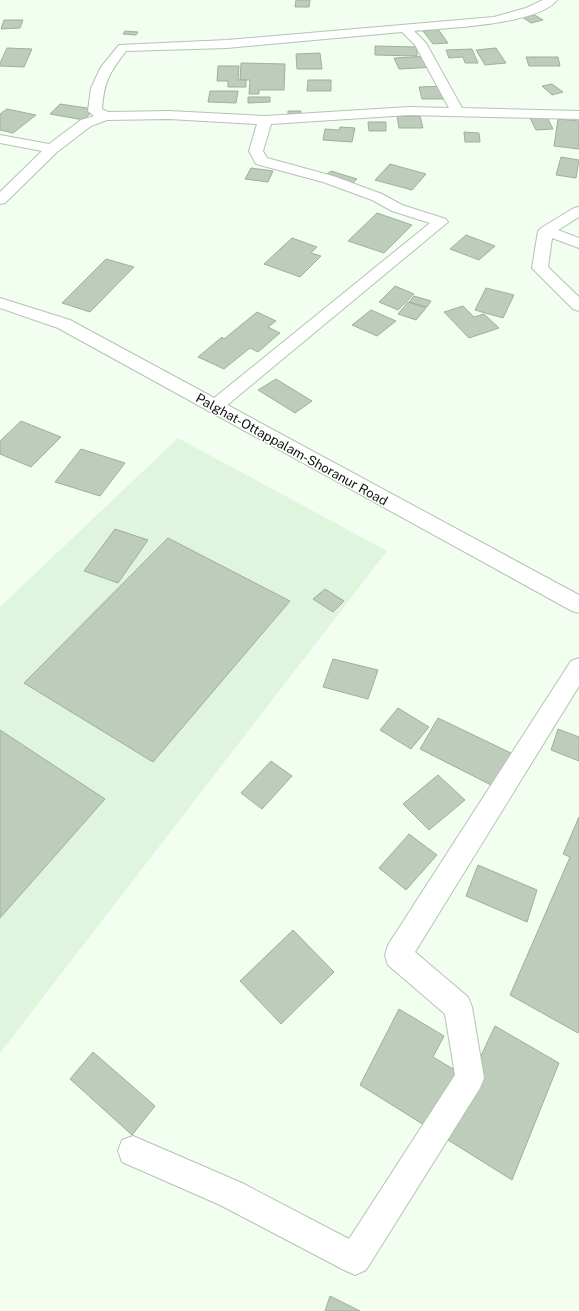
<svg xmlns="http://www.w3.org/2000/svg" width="579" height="1311" viewBox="0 0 579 1311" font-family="'Public Sans',sans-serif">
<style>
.built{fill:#e0f5dd}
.building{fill:#bdccbb;stroke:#a0af9e}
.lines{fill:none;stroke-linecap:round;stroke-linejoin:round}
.minor-casing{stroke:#b4c4b3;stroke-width:2}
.secondary-casing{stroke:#b4c4b3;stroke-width:2}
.minor{fill:#fff;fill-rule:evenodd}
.secondary{fill:#fff;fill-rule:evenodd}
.labels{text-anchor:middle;stroke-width:3;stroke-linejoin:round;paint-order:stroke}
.street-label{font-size:13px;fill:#10150f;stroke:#fff}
</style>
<rect width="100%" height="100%" fill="#f1fef0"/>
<!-- built -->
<polygon class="built" points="178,438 387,551 0,1053 0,607"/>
<!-- building -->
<g class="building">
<polygon points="296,0 310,0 309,7 295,7"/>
<polygon points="533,14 543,20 531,23 522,17"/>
<polygon points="4,20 23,20 20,28 1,29"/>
<polygon points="438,29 448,43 433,44 423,31"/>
<polygon points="125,31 138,32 136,35 123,34"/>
<polygon points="375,46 417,47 417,56 375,55"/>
<polygon points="7,48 32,49 24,67 0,66 0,63"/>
<polygon points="496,48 506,63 485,65 476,50"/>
<polygon points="472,49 478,63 465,63 463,57 449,58 446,50"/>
<polygon points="320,53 322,69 297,69 296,54"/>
<polygon points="430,56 436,67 399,69 394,58"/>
<polygon points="526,57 558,57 560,66 529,66"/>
<polygon points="241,63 285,64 284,90 259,90 259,94 249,94 250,80 240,80"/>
<polygon points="218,66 239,66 238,80 246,80 246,87 228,87 228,81 217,81"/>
<polygon points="308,80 331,80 331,91 307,91"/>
<polygon points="552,84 563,92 552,95 542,86"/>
<polygon points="446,86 450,99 422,99 419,87"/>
<polygon points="210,91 238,91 236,103 208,102"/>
<polygon points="248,97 270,97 270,102 248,103"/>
<polygon points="60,104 94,109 84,120 50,114"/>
<polygon points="7,109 36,115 13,133 0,130 0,114"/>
<polygon points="288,111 301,111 300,118 288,117"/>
<polygon points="397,116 420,116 423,128 399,128"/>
<polygon points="547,117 553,129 536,130 530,118"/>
<polygon points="558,119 579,121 579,149 554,146"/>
<polygon points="368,122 386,122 386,131 369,131"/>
<polygon points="340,127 355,128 352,142 323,140 325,129 339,130"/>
<polygon points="464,132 479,133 480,142 465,142"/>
<polygon points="561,157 579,160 576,178 556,175"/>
<polygon points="390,164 426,174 412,190 375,180"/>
<polygon points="251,168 273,171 268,182 245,179"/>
<polygon points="331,171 357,179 350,186 323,177"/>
<polygon points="377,213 412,225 384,253 348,241"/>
<polygon points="466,235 495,246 479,260 450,249"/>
<polygon points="292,238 317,247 311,253 321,256 300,277 264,264"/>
<polygon points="106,259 134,267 90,312 62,303"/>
<polygon points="395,286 414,294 398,310 379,302"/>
<polygon points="486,288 514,295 503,318 475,310"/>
<polygon points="414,296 431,301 427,307 409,302"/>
<polygon points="408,302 426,308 416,320 398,314"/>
<polygon points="463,306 474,317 484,314 499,328 469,338 444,312"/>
<polygon points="371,310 396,321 377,336 352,325"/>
<polygon points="257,312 276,321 268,327 280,333 258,352 250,348 224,369 198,357 222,337 224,339"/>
<polygon points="276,379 312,401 295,413 258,390"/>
<polygon points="21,421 61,437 31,467 0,454 0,441"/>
<polygon points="81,449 125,463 100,496 55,482"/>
<polygon points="115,529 148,540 118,583 84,571"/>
<polygon points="168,538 290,601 153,762 24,683"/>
<polygon points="325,589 344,601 333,612 313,599"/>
<polygon points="333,659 378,670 368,699 323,687"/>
<polygon points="398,708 429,727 411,749 380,730"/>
<polygon points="438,718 513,754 495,787 420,749"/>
<polygon points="558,729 579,737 579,761 551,750"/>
<polygon points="0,730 105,799 0,918"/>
<polygon points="271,761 292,776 262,809 241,793"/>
<polygon points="438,775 465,800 429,830 403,804"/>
<polygon points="579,817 579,1031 578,1033 510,995 570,857 563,854"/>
<polygon points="409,834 437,855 406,890 379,868"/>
<polygon points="478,865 537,890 527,922 466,896"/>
<polygon points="293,930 334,972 281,1024 240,981"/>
<polygon points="399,1009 444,1036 433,1057 470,1079 495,1026 559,1063 512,1180 360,1085"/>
<polygon points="93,1052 155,1106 132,1135 70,1079"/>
<polygon points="330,1296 360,1311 325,1311"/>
</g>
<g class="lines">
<defs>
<g id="minor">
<path d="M543,0H557C538,25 445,28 414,31L426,43L462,108L579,111V119L409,115L271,124L263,151L267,158L333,176L382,194L402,205L446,219L448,222L220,411L214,413L208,411L205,407L208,403L430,223L392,211L372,200L323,182L256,164L249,151L257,124L169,119L107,120L91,126L57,152L5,203L0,204V192L42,151L0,143V135L49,144L81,120L94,116L88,111L91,88L101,67L119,45L227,40L494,17L526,8ZM402,32L415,45L449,108L409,107L265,116L169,111L108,112L102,109C104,82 109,73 126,51L227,48Z"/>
<polygon points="579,207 579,217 558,230 579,238 579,248 552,238 548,267 579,297 579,311 573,309 532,268 538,231 541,228 574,208"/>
<polygon points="579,658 579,686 415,952 468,997 472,1007 484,1078 480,1088 366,1270 355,1275 344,1270 220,1205 122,1162 118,1151 122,1140 133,1136 242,1183 349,1239 455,1075 445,1014 388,965 385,955 388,945 571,661"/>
</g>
<polygon id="secondary" points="0,298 70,320 579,595 579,613 572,611 58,328 0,308"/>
</defs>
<!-- minor casing -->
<use href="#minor" class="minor-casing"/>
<!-- secondary casing -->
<use href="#secondary" class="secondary-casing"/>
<!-- minor -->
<use href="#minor" class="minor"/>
<!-- secondary -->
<use href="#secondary" class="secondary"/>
</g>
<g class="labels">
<!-- street labels -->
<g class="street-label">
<text transform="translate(292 449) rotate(29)" y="5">Palghat-Ottappalam-Shoranur Road</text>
</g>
</g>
</svg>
